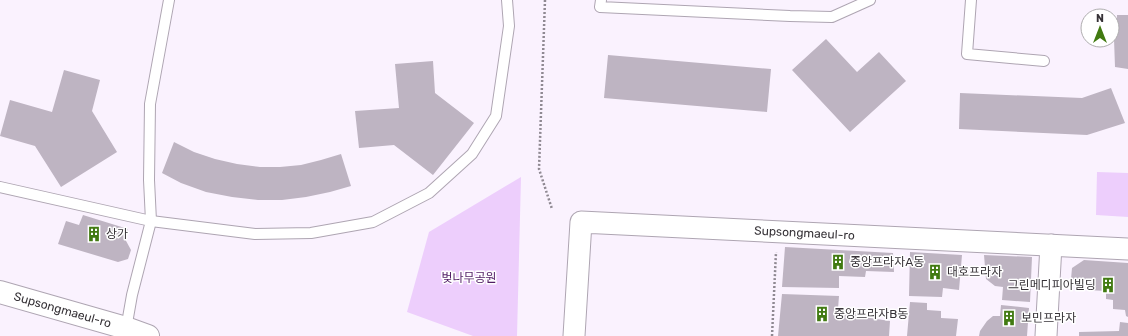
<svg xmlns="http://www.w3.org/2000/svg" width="1128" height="336" viewBox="0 0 1128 336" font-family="Rubik,'Noto Sans KR',sans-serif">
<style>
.green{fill:#edcefc}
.building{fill:#beb4c2}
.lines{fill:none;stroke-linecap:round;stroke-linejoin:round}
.lane-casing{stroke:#aea5b2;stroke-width:12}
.street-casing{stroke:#aea5b2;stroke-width:23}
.secondary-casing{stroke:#aea5b2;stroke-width:24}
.path{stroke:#8f8992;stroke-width:2.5;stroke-dasharray:2 2;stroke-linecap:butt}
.lane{stroke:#fff;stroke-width:10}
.street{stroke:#fff;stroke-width:21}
.secondary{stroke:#fff;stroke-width:22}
.labels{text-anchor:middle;stroke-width:3;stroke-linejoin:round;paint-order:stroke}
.street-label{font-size:12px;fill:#363237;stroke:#fff}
.poi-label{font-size:12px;fill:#363237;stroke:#fff;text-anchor:start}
.park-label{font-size:12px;fill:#511d65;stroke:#fff}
</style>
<rect width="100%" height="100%" fill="#faf2fe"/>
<!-- green -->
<g class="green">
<polygon points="1097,172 1128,173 1128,217 1096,215"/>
<polygon points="521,177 517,336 473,336 407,312 429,232"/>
</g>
<!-- building -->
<g class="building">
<polygon points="1117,15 1128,15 1128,69 1115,67 1114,39 1112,39 1112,19 1117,19"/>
<polygon points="826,39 857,72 879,52 906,81 850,132 792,70"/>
<polygon points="608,55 771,69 767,112 604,98"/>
<polygon points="433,61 435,93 474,123 433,175 394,145 359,148 355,111 399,108 395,64"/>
<polygon points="64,70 100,80 92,111 117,152 61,187 35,146 0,136 10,100 52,112"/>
<polygon points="1111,88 1125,123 1087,135 959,129 960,93 1082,98"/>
<polygon points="174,142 194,152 215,159 237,164 260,167 280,167 301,165 321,160 341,154 351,186 330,192 306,197 282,200 258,200 232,197 206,192 181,183 162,173"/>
<polygon points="83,215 128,229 125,239 131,250 128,259 118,262 58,244 66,221 79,225"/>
<polygon points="785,247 893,253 894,272 866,271 865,277 839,276 839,288 782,287"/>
<polygon points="910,252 962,255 959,290 943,288 942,297 909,296"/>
<polygon points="984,255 1032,257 1030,302 1002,300 1003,287 995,286 986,279"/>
<polygon points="1084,260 1128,263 1128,317 1126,316 1125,310 1113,309 1113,300 1106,299 1106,291 1088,290 1089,280 1071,279 1072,268"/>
<polygon points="782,294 839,296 838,309 863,310 863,317 890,321 889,336 778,336"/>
<polygon points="910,302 927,303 927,310 941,311 941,318 958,319 956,336 907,336"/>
<polygon points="1001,305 1029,308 1027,336 979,336 980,331 987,321 993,316 1000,316"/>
<polygon points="1120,322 1128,323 1128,336 1079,336 1079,332 1119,331"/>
</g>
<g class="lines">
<defs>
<g id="lane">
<polyline points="601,0 600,7 790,16 832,17 870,0"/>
<polyline points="971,0 967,54 1044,61"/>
<polyline points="0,187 151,221 255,234 311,233 373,222 429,193 472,154 496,116 509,26 507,0"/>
<polyline points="126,329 132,295 151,221 149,180 150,104 169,0"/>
</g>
<g id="street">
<path id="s1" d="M574,336L581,222L1128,249"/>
<polyline points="1046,336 1051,245"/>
</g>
<g id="secondary">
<path id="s2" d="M0,292L126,328L148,336"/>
</g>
</defs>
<!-- lane casing -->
<use href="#lane" class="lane-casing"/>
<!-- street casing -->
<use href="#street" class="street-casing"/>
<!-- secondary casing -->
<use href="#secondary" class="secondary-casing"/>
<!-- path -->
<g class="path">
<polyline points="545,0 539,169 552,209"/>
<polyline points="772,336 776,252"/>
</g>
<!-- lane -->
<use href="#lane" class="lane"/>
<!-- street -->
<use href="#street" class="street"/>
<!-- secondary -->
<use href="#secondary" class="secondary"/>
</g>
<!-- icons -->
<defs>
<symbol id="building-bare" viewBox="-9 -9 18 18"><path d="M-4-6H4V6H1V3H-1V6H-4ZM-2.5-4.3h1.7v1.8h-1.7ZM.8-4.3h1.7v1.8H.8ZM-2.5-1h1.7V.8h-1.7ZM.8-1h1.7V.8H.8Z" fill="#417a11" stroke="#fff" stroke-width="2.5" paint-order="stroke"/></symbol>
</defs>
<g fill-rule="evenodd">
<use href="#building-bare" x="83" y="223" width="22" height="22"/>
<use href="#building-bare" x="827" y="251" width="22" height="22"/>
<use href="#building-bare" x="924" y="261" width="22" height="22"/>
<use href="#building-bare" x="1097" y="274" width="22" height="22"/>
<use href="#building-bare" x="811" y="303" width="22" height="22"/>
<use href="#building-bare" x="998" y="307" width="22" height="22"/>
</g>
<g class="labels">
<!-- street labels -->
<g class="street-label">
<text dy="4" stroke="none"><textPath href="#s1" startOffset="338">Supsongmaeul-ro</textPath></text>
<text dy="4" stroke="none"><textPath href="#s2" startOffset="65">Supsongmaeul-ro</textPath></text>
</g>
<!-- poi labels -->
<g class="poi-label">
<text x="106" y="238">상가</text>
<text x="850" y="266">중앙프라자A동</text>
<text x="947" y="276">대호프라자</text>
<text x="1096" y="289" text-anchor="end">그린메디피아빌딩</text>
<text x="834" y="318">중앙프라자B동</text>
<text x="1021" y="322">보민프라자</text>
</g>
<!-- park labels -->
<g class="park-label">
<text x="469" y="282">벚나무공원</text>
</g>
</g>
<!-- north arrow -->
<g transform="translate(1100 28)"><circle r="19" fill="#ffffff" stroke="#afadaf"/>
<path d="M0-3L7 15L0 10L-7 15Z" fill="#417a11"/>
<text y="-6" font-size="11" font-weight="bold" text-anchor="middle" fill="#363237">N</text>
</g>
</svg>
